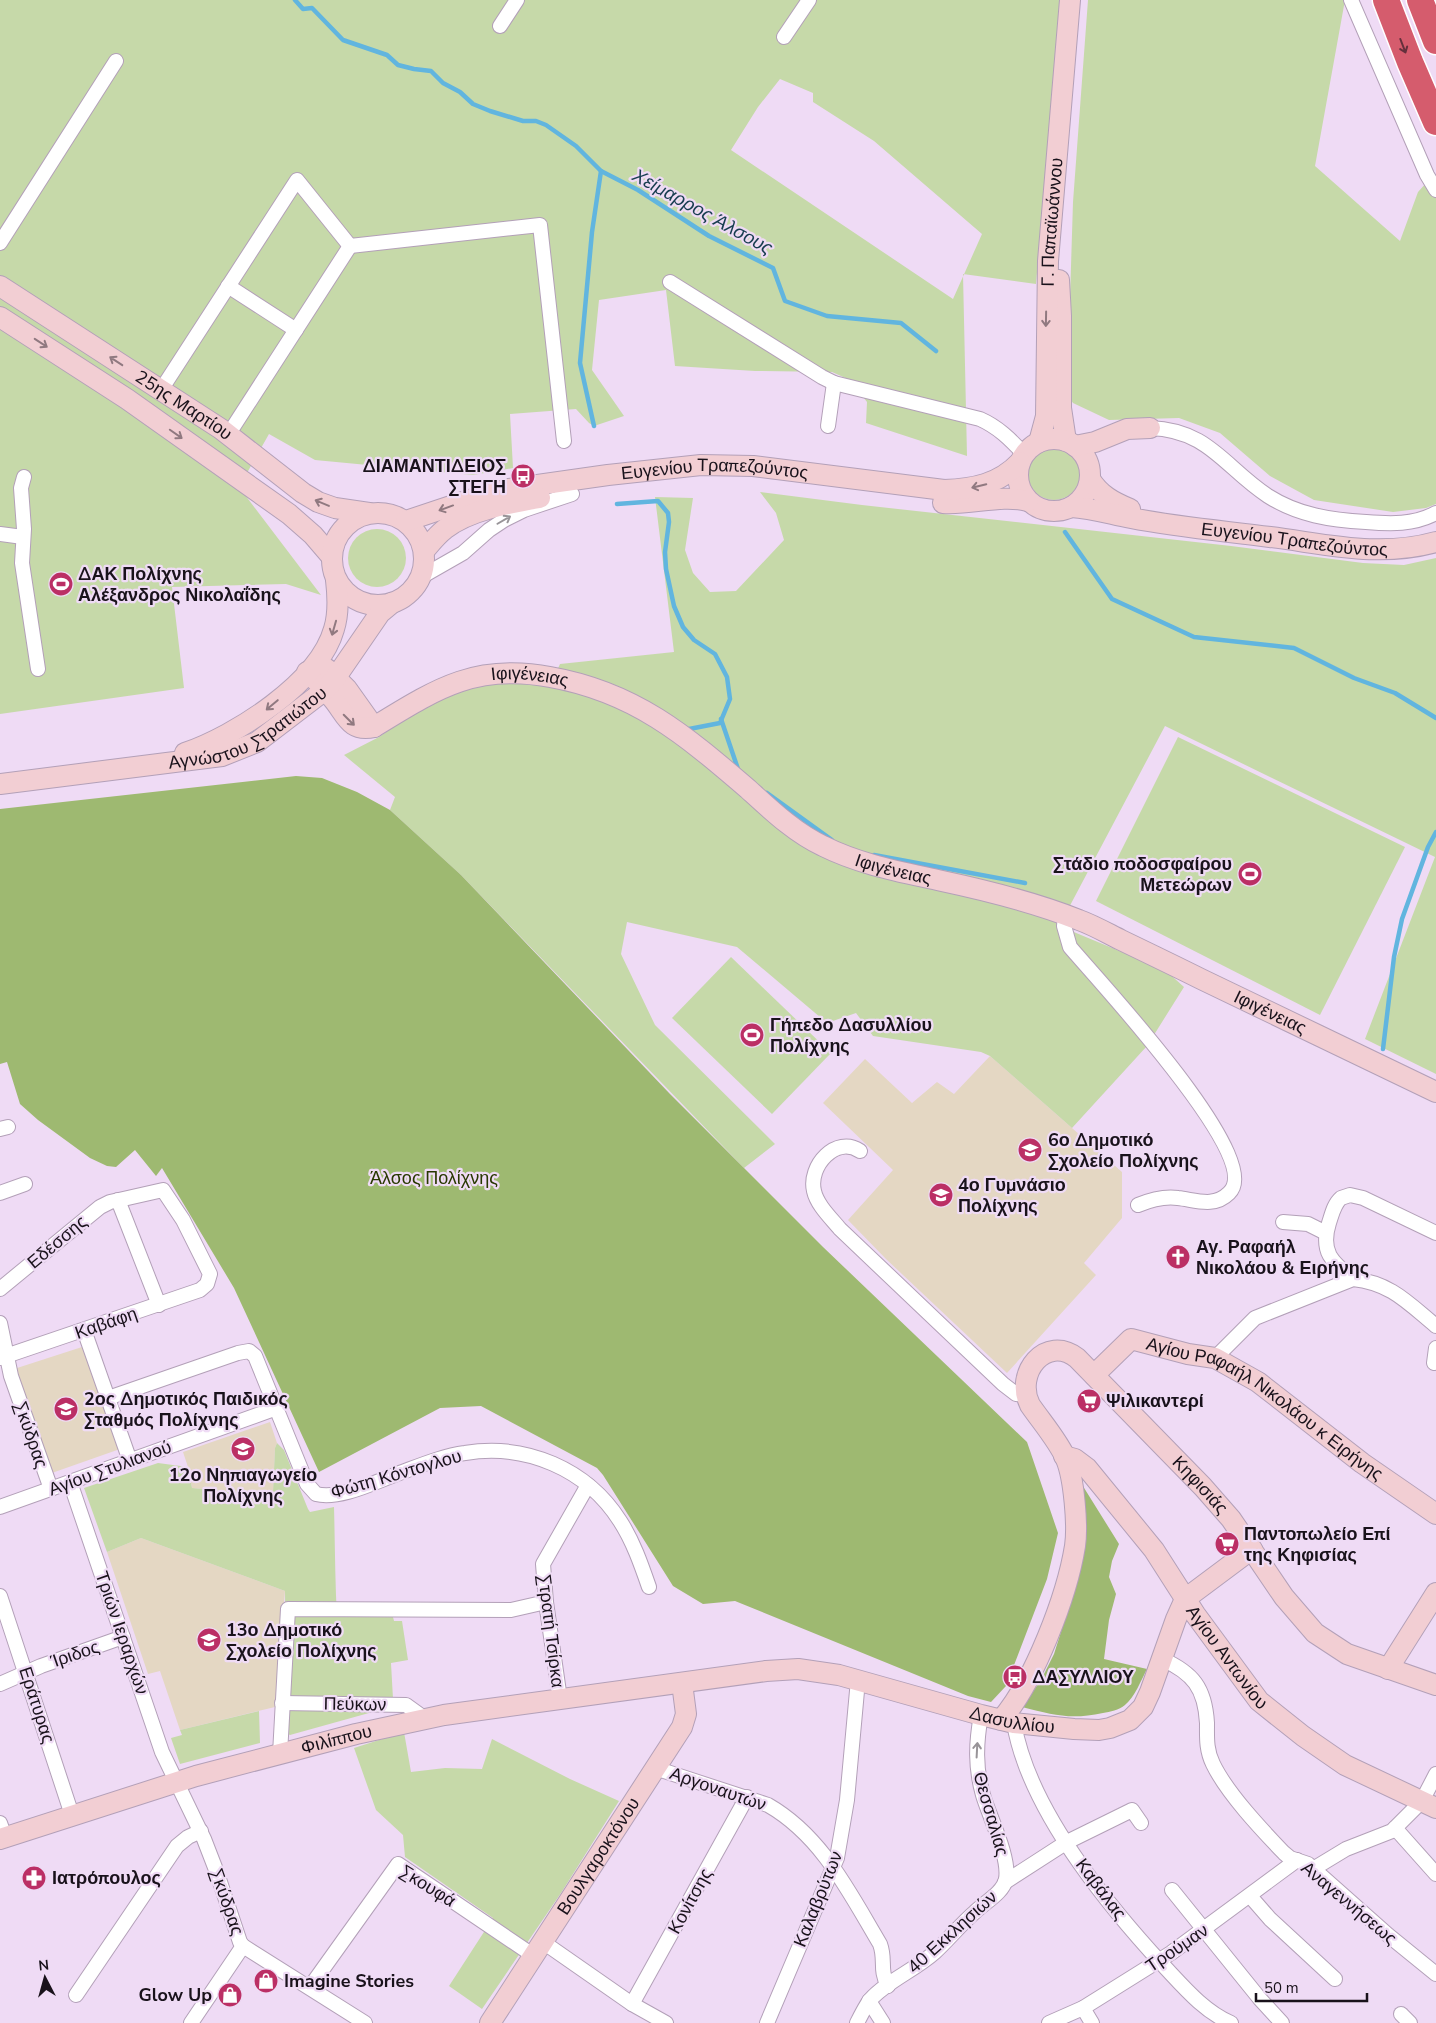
<svg xmlns="http://www.w3.org/2000/svg" width="1436" height="2023" viewBox="0 0 1436 2023" font-family="'Nunito Sans',sans-serif">
<style>
.education{fill:#e4d7c3}
.green{fill:#c6d9a9;fill-rule:evenodd}
.forest{fill:#9eb971}
.lines{fill:none;stroke-linecap:round;stroke-linejoin:round}
.stream{stroke:#61b5df;stroke-width:4.5}
.street-casing{stroke:#b3a0b8;stroke-width:16}
.secondary-casing{stroke:#b3a0b8;stroke-width:22}
.highway-casing{stroke:#fff;stroke-width:29}
.street{stroke:#fff;stroke-width:14}
.secondary{stroke:#f2ced3;stroke-width:20}
.highway{stroke:#d55c6d;stroke-width:26}
.oneway{stroke:#64303c}
.oneway2{stroke:#907980}
.oneway3{stroke:#989498}
.labels{text-anchor:middle;stroke-width:4.5;stroke-linejoin:round;paint-order:stroke}
.street-label{font-size:18px;fill:#19121b;stroke:#efdbf5}
.poi-label{font-size:18px;font-weight:bold;fill:#19121b;stroke:#efdbf5;text-anchor:start}
.park-label{font-size:18px;fill:#283801;stroke:#efdbf5}
.water-label{font-size:19px;font-style:italic;fill:#173d4f;stroke:#efdbf5}
</style>
<rect width="100%" height="100%" fill="#efdbf5"/>
<!-- education -->
<g class="education">
<polygon points="990,1056 1122,1172 1122,1218 1084,1263 1096,1275 1007,1373 886,1259 848,1220 893,1170 823,1103 865,1059 912,1103 937,1082 954,1094"/>
<polygon points="82,1347 120,1449 49,1474 14,1369"/>
<polygon points="270,1422 277,1443 275,1448 273,1492 236,1492 192,1488 188,1467 183,1452"/>
<polygon points="141,1538 285,1591 275,1707 180,1730 160,1671 148,1674 107,1552"/>
</g>
<!-- green -->
<g class="green">
<path d="M0,0H1060L1036,284L963,274L967,456L866,423L867,402L850,380L832,372L755,371L675,366L666,290L599,300L592,370L624,416L594,426L589,423L576,409L510,414L513,468L473,475L315,460L269,434L239,487L321,595L286,584L172,587L184,688L0,714ZM780,79L813,93V102L874,141L982,234L953,299L731,150L758,107Z"/>
<polygon points="1088,0 1345,0 1315,166 1400,241 1418,192 1427,182 1436,198 1436,504 1426,508 1393,512 1314,500 1270,476 1220,433 1179,418 1109,420 1073,403 1067,395 1073,202"/>
<circle cx="1054" cy="474" r="26"/>
<polygon points="760,492 862,505 1231,546 1363,563 1404,565 1436,558 1436,1074 1365,1039 1435,857 1165,726 1065,915 1057,925 1165,970 1184,987 1147,1046 1072,1128 990,1056 981,1052 873,1036 856,1013 827,1023 737,947 627,922 621,954 655,1025 775,1144 744,1168 461,875 390,810 395,797 344,755 379,737 416,711 457,690 507,681 550,686 560,664 674,652 655,497 693,498 685,550 693,573 710,592 736,591 784,540 776,513"/>
<circle cx="377" cy="558" r="29"/>
<polygon points="1178,737 1405,847 1320,1015 1096,901"/>
<polygon points="731,957 831,1053 772,1114 672,1018"/>
<path d="M277,1443L284,1450L308,1509L310,1512L334,1507C335,1544 335,1581 337,1617H393L394,1621H402L408,1660L391,1663L393,1699H286L285,1591L141,1538L107,1552L84,1488L158,1463L188,1467L192,1488L236,1492H273L275,1448Z"/>
<polygon points="289,1710 370,1710 369,1713 290,1735 288,1734"/>
<polygon points="259,1711 260,1743 180,1764 171,1738 182,1735 180,1730"/>
<polygon points="404,1732 411,1772 445,1768 482,1769 492,1739 570,1779 619,1801 561,1893 482,2009 449,1986 493,1918 405,1857 403,1835 376,1810 354,1748"/>
</g>
<!-- forest -->
<g class="forest">
<polygon points="296,776 322,778 357,792 390,810 461,875 670,1094 823,1247 1027,1442 1058,1533 1047,1579 1006,1686 991,1702 968,1696 735,1601 703,1604 673,1586 603,1475 597,1468 481,1406 440,1408 319,1472 234,1288 162,1168 156,1176 135,1150 116,1167 107,1166 90,1158 38,1120 20,1104 7,1062 0,1064 0,809"/>
<path d="M1076,1475L1119,1544L1112,1561L1109,1577L1116,1594L1109,1620L1104,1659L1147,1669C1141,1680 1135,1697 1125,1705C1119,1710 1110,1712 1103,1713C1070,1720 1054,1715 1022,1707L1041,1680L1054,1654L1072,1597Z"/>
</g>
<g class="lines">
<!-- stream -->
<g class="stream">
<polyline points="295,0 303,9 312,8 343,40 387,55 398,65 414,69 431,71 443,83 460,92 473,104 490,111 523,121 536,121 546,125 576,146 601,171 638,190 709,236 773,268 785,301 827,316 901,323 936,351"/>
<polyline points="594,426 580,363 592,232 601,171"/>
<polyline points="617,504 658,501 668,513 669,522 665,552 666,569 674,606 683,627 694,640 715,654 727,677 730,699 720,723 684,730"/>
<polyline points="1065,532 1112,599 1194,637 1294,648 1354,678 1395,693 1436,718"/>
<polyline points="721,719 739,772"/>
<polyline points="767,793 832,840"/>
<polyline points="874,855 1025,883"/>
<polyline points="1383,1049 1394,957 1402,919 1428,847 1436,832"/>
</g>
<defs>
<g id="street">
<polyline points="1351,0 1427,175 1436,190"/>
<polyline points="500,26 517,0"/>
<polyline points="784,37 809,0"/>
<polyline points="0,243 116,61"/>
<polyline points="350,246 540,225 564,441"/>
<path d="M670,282L822,377L834,383L980,419C998,427 1010,439 1024,454"/>
<polyline points="228,286 296,330"/>
<polyline points="161,390 297,180 350,246"/>
<polyline points="828,426 834,383"/>
<path d="M1150,428C1209,430 1224,467 1268,496C1298,515 1330,520 1366,522C1390,524 1414,525 1436,513"/>
<polyline points="228,435 350,246"/>
<polyline points="24,477 21,488 24,529 22,563 38,669"/>
<polyline points="0,534 23,537"/>
<polyline points="421,577 463,553 489,530 504,520 524,510 572,494"/>
<path d="M1065,915L1064,926L1070,947C1096,978 1266,1159 1229,1193C1214,1208 1196,1200 1178,1198C1164,1196 1150,1200 1138,1205"/>
<polyline points="0,1129 8,1127"/>
<path d="M860,1151C836,1135 808,1166 814,1191C817,1205 831,1218 840,1229L1003,1384L1016,1394L1027,1395"/>
<polyline points="0,1193 25,1184"/>
<polyline points="118,1200 159,1305"/>
<polyline points="1283,1222 1308,1224 1326,1233"/>
<path d="M1353,1279C1332,1262 1320,1252 1329,1223C1332,1214 1334,1204 1341,1198L1350,1195L1363,1198L1436,1233"/>
<polyline points="0,1289 100,1207 110,1202 163,1190 183,1220 210,1274 207,1284 200,1290 0,1358"/>
<polyline points="0,1323 11,1376 51,1489"/>
<polyline points="84,1330 130,1461"/>
<path d="M1215,1358L1255,1318L1353,1279C1391,1283 1408,1303 1436,1326"/>
<polyline points="1434,1363 1436,1348"/>
<path d="M108,1398L238,1353L249,1351L255,1356L307,1484L316,1494C339,1500 375,1482 397,1474C419,1466 442,1456 465,1453C526,1443 587,1469 620,1521C633,1541 641,1564 649,1587"/>
<polyline points="70,1482 162,1752 204,1839 216,1870 240,1942 243,1946 365,2023"/>
<polyline points="0,1507 277,1408"/>
<polyline points="0,1596 72,1815"/>
<path d="M1162,1659C1193,1673 1205,1688 1207,1723C1207,1737 1206,1750 1213,1764C1227,1793 1261,1829 1284,1853L1290,1858L1308,1864L1388,1935L1436,1974"/>
<polyline points="0,1684 41,1666 123,1637"/>
<polyline points="560,1699 546,1602 543,1564 588,1485"/>
<polyline points="282,1703 406,1705 424,1718"/>
<path d="M1014,1723C1028,1808 1105,1902 1162,1964C1182,1985 1203,2011 1231,2023"/>
<polyline points="280,1754 288,1609 511,1610 546,1602"/>
<path d="M655,1768L768,1805C822,1836 849,1892 880,1944C886,1960 879,1969 888,1986"/>
<polyline points="0,1823 5,1837"/>
<polyline points="1395,1828 1436,1874"/>
<polyline points="1313,1869 1346,1849 1392,1831 1422,1801 1436,1774"/>
<polyline points="1005,1882 1067,1842 1132,1810 1141,1823"/>
<polyline points="1172,1890 1260,1999 1282,2023"/>
<polyline points="1250,1896 1270,1919 1335,1979"/>
<polyline points="543,1942 632,2004 666,2023"/>
<polyline points="310,1987 398,1864 534,1956"/>
<polyline points="76,1995 177,1846 188,1837 201,1831"/>
<polyline points="869,2001 883,2023"/>
<polyline points="632,2004 747,1797"/>
<polyline points="1083,2008 1092,2023"/>
<polyline points="1401,2014 1410,2023"/>
<polyline points="191,2023 243,1946"/>
<polyline points="767,2023 837,1858 847,1800 858,1680"/>
<path d="M857,2023C861,2015 865,2007 870,2000C887,1981 915,1970 935,1952C949,1939 961,1924 975,1912C985,1902 1003,1893 1006,1879C1010,1857 989,1816 983,1795C975,1767 976,1743 981,1715"/>
<polyline points="1049,2023 1083,2008 1171,1953 1297,1860"/>
</g>
<g id="secondary">
<polyline points="1059,280 1061,316 1061,408 1066,441"/>
<path id="s1" d="M0,286L221,429L303,493L318,502L335,508L369,513"/>
<polyline points="0,317 127,399 289,514 313,535 331,556"/>
<circle cx="1054" cy="475" r="36"/>
<path id="s2" d="M1039,442L1046,416L1048,261L1070,0"/>
<polyline points="1075,446 1095,442 1127,429 1150,428"/>
<path d="M1090,479C1100,495 1113,502 1130,509"/>
<path d="M943,503C972,505 1001,494 1028,501"/>
<path id="s3" d="M1071,507C1092,508 1110,514 1131,518C1177,527 1224,531 1270,537C1327,544 1379,558 1436,542"/>
<circle cx="378" cy="559" r="46"/>
<path id="s4" d="M406,521L469,500L509,489L608,475L701,465L753,466L944,490C974,489 999,484 1020,462"/>
<path d="M424,551C430,544 437,535 445,529C469,510 510,503 540,498"/>
<polyline points="327,669 347,689 374,727"/>
<path id="s5" d="M307,672C316,680 325,689 332,698C346,714 349,733 374,727C436,689 475,663 550,677C635,692 685,735 748,789C771,810 795,833 823,846C861,865 902,872 942,881C989,891 1034,902 1079,920C1093,925 1107,933 1121,940C1148,953 1175,966 1201,979C1279,1017 1358,1054 1436,1092"/>
<path d="M185,753C235,736 319,683 334,629C339,613 338,597 336,580"/>
<path id="s6" d="M0,784L222,756L257,742L325,690L336,677L380,613L392,603"/>
<path id="s7" d="M1094,1375L1131,1339L1188,1354L1215,1358L1258,1382L1362,1463L1436,1514"/>
<path id="s8" d="M1064,1456L1075,1459L1087,1468L1154,1550L1195,1614L1259,1701L1303,1736L1345,1765L1436,1808"/>
<polyline points="1388,1669 1436,1593"/>
<path id="s9" d="M1001,1720C1034,1682 1067,1596 1075,1546C1078,1526 1074,1478 1066,1459C1059,1442 1041,1421 1030,1405C1014,1373 1046,1334 1077,1358L1203,1487L1231,1519L1284,1597L1315,1633L1347,1654L1436,1685"/>
<path id="s10" d="M0,1839L196,1776L356,1734L444,1715L766,1671L798,1669L839,1675L981,1715L1014,1723L1074,1729L1099,1730L1110,1728L1130,1720L1143,1707L1150,1692L1176,1619L1185,1599L1252,1549"/>
<path id="s11" d="M490,2023L682,1727L686,1714L682,1683"/>
</g>
<g id="highway">
<polyline points="1386,0 1410,62 1436,122"/>
<polyline points="1420,0 1436,41"/>
</g>
</defs>
<!-- street casing -->
<use href="#street" class="street-casing"/>
<!-- secondary casing -->
<use href="#secondary" class="secondary-casing"/>
<!-- highway casing -->
<use href="#highway" class="highway-casing"/>
<!-- street -->
<use href="#street" class="street"/>
<!-- secondary -->
<use href="#secondary" class="secondary"/>
<!-- highway -->
<use href="#highway" class="highway"/>
</g>
<!-- one-way arrows -->
<defs><path id="oneway-shaft" d="M-6 0H5M1.5-3L5.5 0L1.5 3" fill="none" stroke-width="1.6" stroke-linecap="round" stroke-linejoin="round" transform="scale(1.25)"/></defs>
<use class="oneway" href="#oneway-shaft" transform="translate(1403 46) rotate(69)"/>
<g class="oneway2">
<use href="#oneway-shaft" transform="translate(1046 319) rotate(91)"/>
<use href="#oneway-shaft" transform="translate(41 343) rotate(33)"/>
<use href="#oneway-shaft" transform="translate(116 361) rotate(-147)"/>
<use href="#oneway-shaft" transform="translate(176 434) rotate(35)"/>
<use href="#oneway-shaft" transform="translate(979 486) rotate(166)"/>
<use href="#oneway-shaft" transform="translate(322 503) rotate(-157)"/>
<use href="#oneway-shaft" transform="translate(446 508) rotate(160)"/>
<use href="#oneway-shaft" transform="translate(334 628) rotate(106)"/>
<use href="#oneway-shaft" transform="translate(272 705) rotate(140)"/>
<use href="#oneway-shaft" transform="translate(349 720) rotate(45)"/>
</g>
<g class="oneway3">
<use href="#oneway-shaft" transform="translate(504 520) rotate(-30)"/>
<use href="#oneway-shaft" transform="translate(977 1750) rotate(-87)"/>
</g>
<!-- icons -->
<defs>
<symbol id="bus-disc" viewBox="-11 -11 22 22"><circle r="9.5" fill="#bb2f65" stroke="#efdbf5"/><path d="M-5-6H5V4H4V6H2V4H-2V6H-4V4H-5ZM-3.5-4V0h7V-4ZM-3.5 1.2v1.5H-2V1.2ZM2 1.2v1.5H3.5V1.2Z" fill="#fff"/></symbol>
<symbol id="stadium-disc" viewBox="-11 -11 22 22"><circle r="9.5" fill="#bb2f65" stroke="#efdbf5"/><path d="M0-5a6.5 5 0 1 0 0 10a6.5 5 0 1 0 0-10ZM-3.5-1.8h7v3.6h-7Z" fill="#fff"/></symbol>
<symbol id="school-disc" viewBox="-11 -11 22 22"><circle r="9.5" fill="#bb2f65" stroke="#efdbf5"/><path d="M0-5L7-2L0 1L-7-2ZM-4 1L0 2.5L4 1V4Q0 6-4 4Z" fill="#fff"/></symbol>
<symbol id="church-disc" viewBox="-11 -11 22 22"><circle r="9.5" fill="#bb2f65" stroke="#efdbf5"/><path d="M-1.2-6h2.4v3.5h3.3v2.4h-3.3V6h-2.4V-.1h-3.3v-2.4h3.3Z" fill="#fff"/></symbol>
<symbol id="supermarket-disc" viewBox="-11 -11 22 22"><circle r="9.5" fill="#bb2f65" stroke="#efdbf5"/><path d="M-6-5.5h2.5l.6 2H6L4.5 2H-2.5L-4.4-4H-6ZM-1.5 3.2a1.3 1.3 0 1 0 .1 0ZM3 3.2a1.3 1.3 0 1 0 .1 0Z" fill="#fff"/></symbol>
<symbol id="pharmacy-disc" viewBox="-11 -11 22 22"><circle r="9.5" fill="#bb2f65" stroke="#efdbf5"/><path d="M-2-6h4v4h4v4h-4v4h-4v-4h-4v-4h4Z" fill="#fff"/></symbol>
<symbol id="shop-disc" viewBox="-11 -11 22 22"><circle r="9.5" fill="#bb2f65" stroke="#efdbf5"/><path d="M-5-2.5h2.3a2.7 3.5 0 0 1 5.4 0H5L5.5 6h-11ZM-1.5-2.5h3a1.5 2.3 0 0 0-3 0Z" fill="#fff"/></symbol>
</defs>
<g fill-rule="evenodd">
<use href="#bus-disc" x="509" y="462" width="28" height="28"/>
<use href="#stadium-disc" x="47" y="570" width="28" height="28"/>
<use href="#stadium-disc" x="1236" y="860" width="28" height="28"/>
<use href="#stadium-disc" x="738" y="1021" width="28" height="28"/>
<use href="#school-disc" x="1016" y="1136" width="28" height="28"/>
<use href="#school-disc" x="927" y="1181" width="28" height="28"/>
<use href="#church-disc" x="1164" y="1243" width="28" height="28"/>
<use href="#supermarket-disc" x="1075" y="1387" width="28" height="28"/>
<use href="#school-disc" x="52" y="1395" width="28" height="28"/>
<use href="#school-disc" x="229" y="1435" width="28" height="28"/>
<use href="#supermarket-disc" x="1213" y="1530" width="28" height="28"/>
<use href="#school-disc" x="195" y="1626" width="28" height="28"/>
<use href="#bus-disc" x="1001" y="1663" width="28" height="28"/>
<use href="#pharmacy-disc" x="20" y="1864" width="28" height="28"/>
<use href="#shop-disc" x="252" y="1967" width="28" height="28"/>
<use href="#shop-disc" x="216" y="1981" width="28" height="28"/>
</g>
<g class="labels">
<!-- street labels -->
<g class="street-label">
<text dy="6" stroke="none"><textPath href="#s2" startOffset="221">Γ. Παπαϊωάννου</textPath></text>
<text dy="6" stroke="none"><textPath href="#s1" startOffset="219">25ης Μαρτίου</textPath></text>
<text dy="6" stroke="none"><textPath href="#s4" startOffset="315">Ευγενίου Τραπεζούντος</textPath></text>
<text dy="6" stroke="none"><textPath href="#s3" startOffset="226">Ευγενίου Τραπεζούντος</textPath></text>
<text dy="6" stroke="none"><textPath href="#s5" startOffset="260">Ιφιγένειας</textPath></text>
<text dy="6" stroke="none"><textPath href="#s6" startOffset="258">Αγνώστου Στρατιώτου</textPath></text>
<text dy="6" stroke="none"><textPath href="#s5" startOffset="680">Ιφιγένειας</textPath></text>
<text dy="6" stroke="none"><textPath href="#s5" startOffset="1085">Ιφιγένειας</textPath></text>
<text transform="translate(57 1242) rotate(-40)" y="6">Εδέσσης</text>
<text transform="translate(106 1323) rotate(-19)" y="6">Καβάφη</text>
<text dy="6" stroke="none"><textPath href="#s7" startOffset="205">Αγίου Ραφαήλ Νικολάου κ Ειρήνης</textPath></text>
<text transform="translate(31 1435) rotate(71)" y="6">Σκύδρας</text>
<text transform="translate(110 1468) rotate(-20)" y="6">Αγίου Στυλιανού</text>
<text transform="translate(396 1474) rotate(-16)" y="6">Φώτη Κόντογλου</text>
<text dy="6" stroke="none"><textPath href="#s9" startOffset="614">Κηφισιάς</textPath></text>
<text transform="translate(551 1631) rotate(83)" y="6">Στρατή Τσίρκα</text>
<text transform="translate(122 1633) rotate(71)" y="6">Τριών Ιεραρχών</text>
<text transform="translate(75 1654) rotate(-19)" y="6">Ίριδος</text>
<text dy="6" stroke="none"><textPath href="#s8" startOffset="262">Αγίου Αντωνίου</textPath></text>
<text transform="translate(355 1704) rotate(1)" y="6">Πεύκων</text>
<text transform="translate(37 1705) rotate(72)" y="6">Εράτυρας</text>
<text dy="6" stroke="none"><textPath href="#s10" startOffset="1039">Δασυλλίου</textPath></text>
<text dy="6" stroke="none"><textPath href="#s10" startOffset="351">Φιλίππου</textPath></text>
<text transform="translate(718 1789) rotate(19)" y="6">Αργοναυτών</text>
<text transform="translate(991 1814) rotate(74)" y="6">Θεσσαλίας</text>
<text dy="6" stroke="none"><textPath href="#s11" startOffset="199">Βουλγαροκτόνου</textPath></text>
<text transform="translate(428 1886) rotate(32)" y="6">Σκουφά</text>
<text transform="translate(1101 1889) rotate(53)" y="6">Καβάλας</text>
<text transform="translate(818 1899) rotate(-68)" y="6">Καλαβρύτων</text>
<text transform="translate(690 1901) rotate(-61)" y="6">Κονίτσης</text>
<text transform="translate(227 1902) rotate(71)" y="6">Σκύδρας</text>
<text transform="translate(1349 1903) rotate(40)" y="6">Αναγεννήσεως</text>
<text transform="translate(952 1932) rotate(-42)" y="6">40 Εκκλησιών</text>
<text transform="translate(1177 1948) rotate(-34)" y="6">Τρούμαν</text>
</g>
<!-- poi labels -->
<g class="poi-label">
<text x="506" y="472" text-anchor="end">ΔΙΑΜΑΝΤΙΔΕΙΟΣ<tspan x="506" dy="21">ΣΤΕΓΗ</tspan></text>
<text x="78" y="580">ΔΑΚ Πολίχνης<tspan x="78" dy="21">Αλέξανδρος Νικολαΐδης</tspan></text>
<text x="1232" y="870" text-anchor="end">Στάδιο ποδοσφαίρου<tspan x="1232" dy="21">Μετεώρων</tspan></text>
<text x="770" y="1031">Γήπεδο Δασυλλίου<tspan x="770" dy="21">Πολίχνης</tspan></text>
<text x="1048" y="1146">6ο Δημοτικό<tspan x="1048" dy="21">Σχολείο Πολίχνης</tspan></text>
<text x="958" y="1191">4ο Γυμνάσιο<tspan x="958" dy="21">Πολίχνης</tspan></text>
<text x="1196" y="1253">Αγ. Ραφαήλ<tspan x="1196" dy="21">Νικολάου &amp; Ειρήνης</tspan></text>
<text x="84" y="1405">2ος Δημοτικός Παιδικός<tspan x="84" dy="21">Σταθμός Πολίχνης</tspan></text>
<text x="1106" y="1407">Ψιλικαντερί</text>
<text x="243" y="1481" text-anchor="middle">12ο Νηπιαγωγείο<tspan x="243" dy="21">Πολίχνης</tspan></text>
<text x="1244" y="1540">Παντοπωλείο Επί<tspan x="1244" dy="21">της Κηφισίας</tspan></text>
<text x="226" y="1636">13ο Δημοτικό<tspan x="226" dy="21">Σχολείο Πολίχνης</tspan></text>
<text x="1032" y="1683">ΔΑΣΥΛΛΙΟΥ</text>
<text x="52" y="1884">Ιατρόπουλος</text>
<text x="284" y="1987">Imagine Stories</text>
<text x="212" y="2001" text-anchor="end">Glow Up</text>
</g>
<!-- park labels -->
<g class="park-label">
<text x="434" y="1184">Άλσος Πολίχνης</text>
</g>
<!-- water labels -->
<g class="water-label">
<text transform="translate(703 211) rotate(29)" y="7">Χείμαρρος Άλσους</text>
</g>
</g>
<!-- north arrow -->
<g transform="translate(45 1978) rotate(354)" stroke="#efdbf5" stroke-width="4" paint-order="stroke">
<path d="M0-4L9 19L0 12L-9 19Z" fill="#19121b"/>
<text y="-8" font-size="14" font-weight="bold" text-anchor="middle" fill="#19121b">N</text>
</g>
<!-- scale -->
<path d="M1256 1993v8h111v-8" fill="none" stroke="#19121b" stroke-width="2.5"/>
<text x="1264" y="1993" font-size="15" fill="#19121b" stroke="#efdbf5" stroke-width="4" paint-order="stroke">50 m</text>
</svg>
